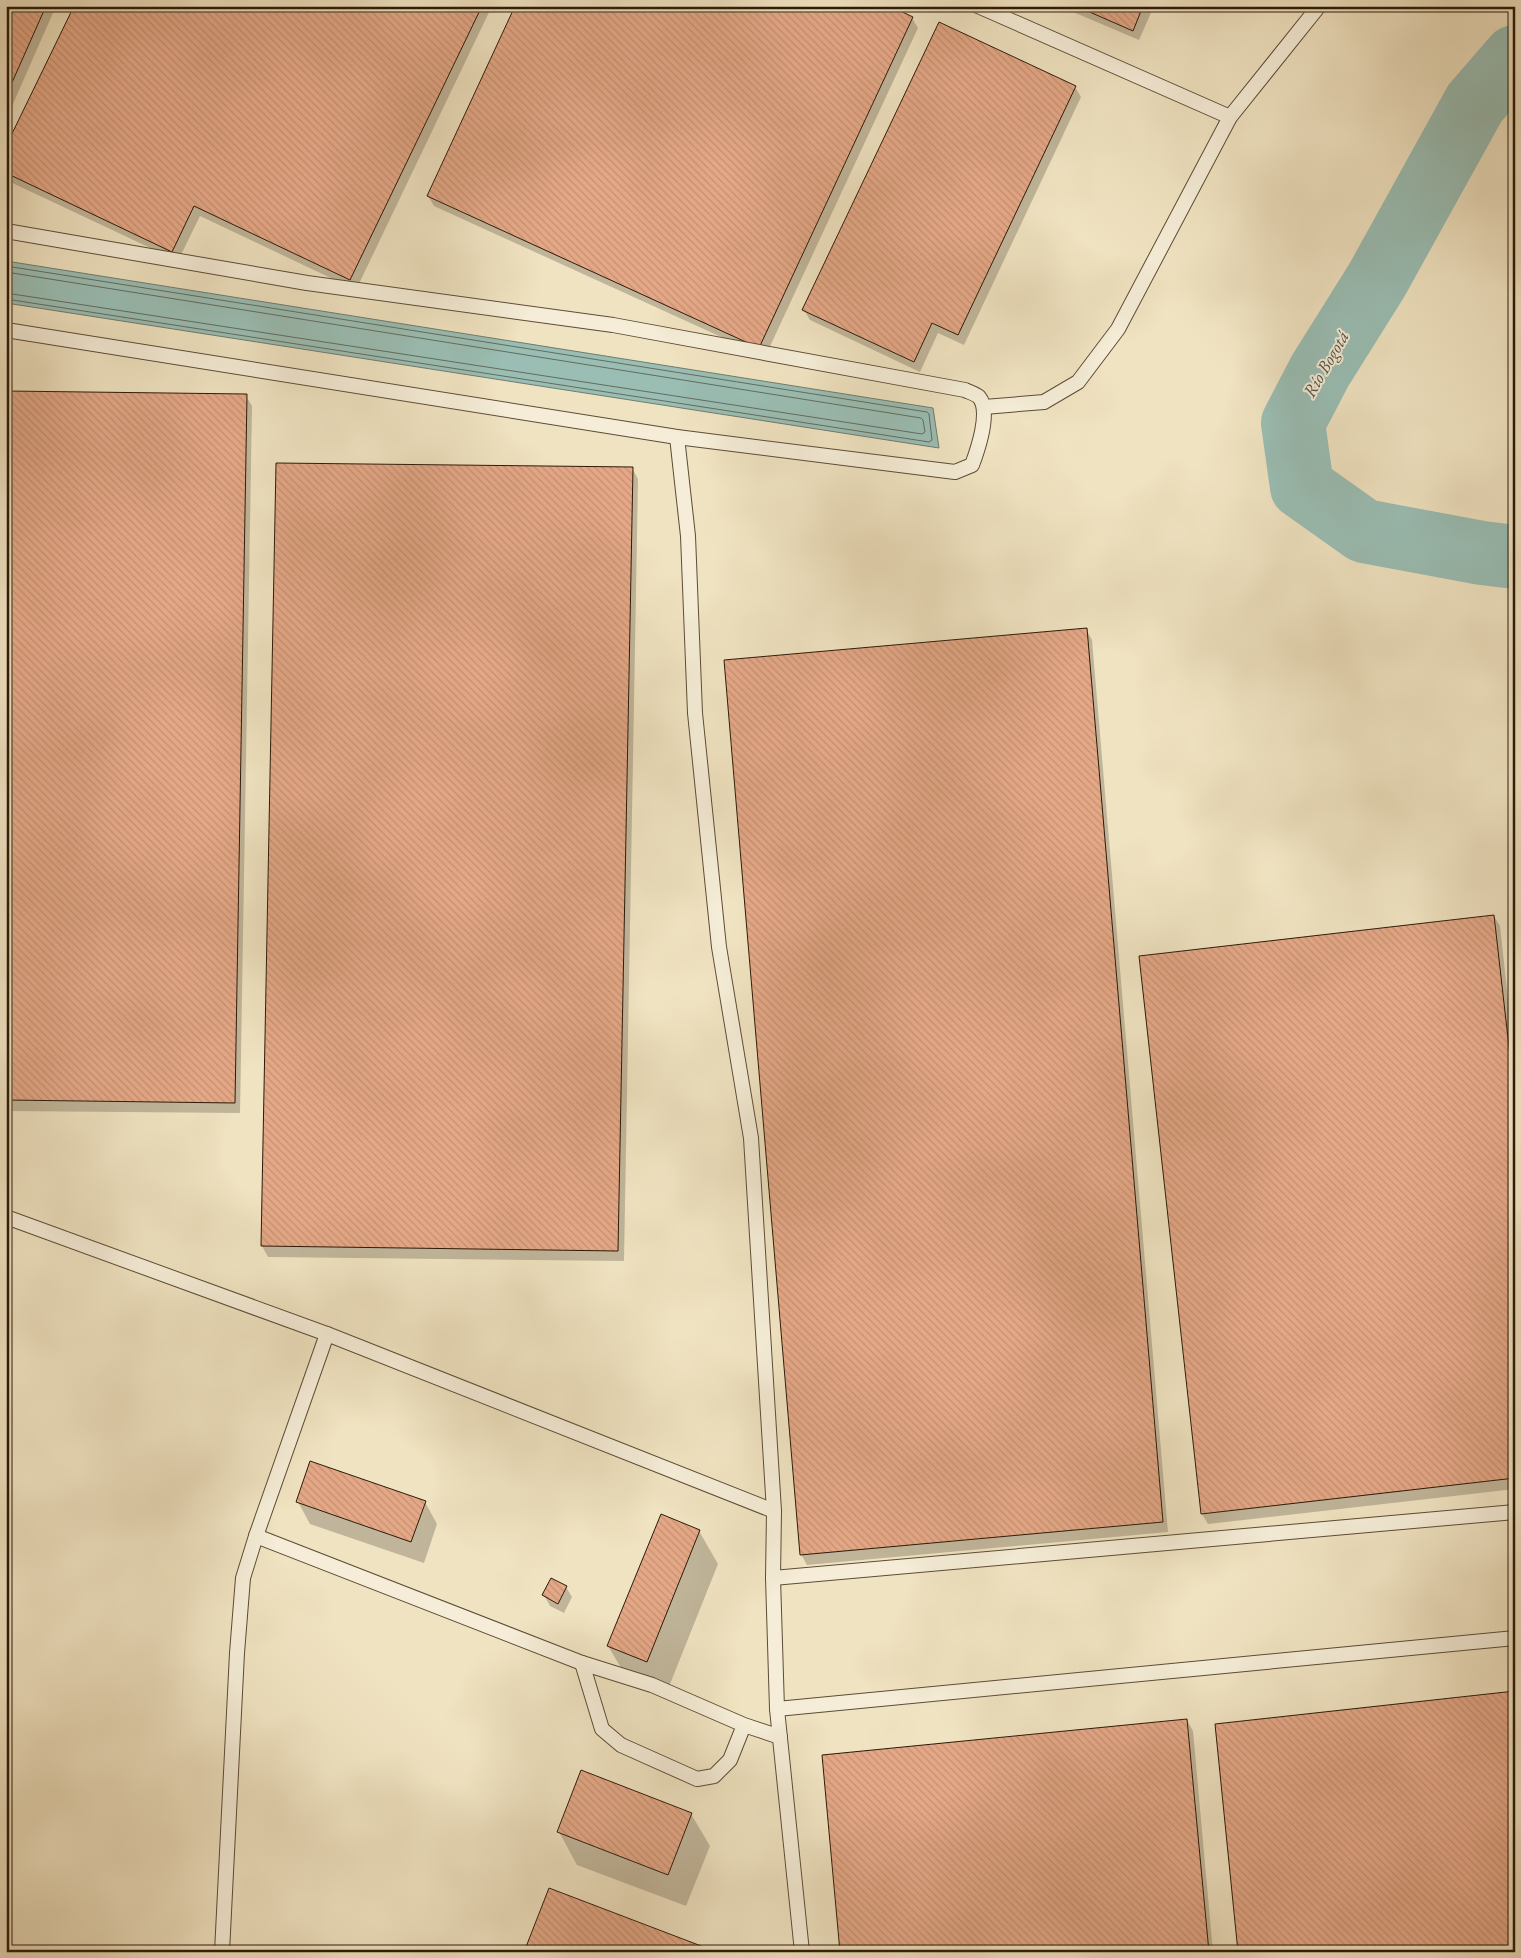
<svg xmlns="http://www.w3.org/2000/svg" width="1521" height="1958" viewBox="0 0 1521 1958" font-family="'EB Garamond',serif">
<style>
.water{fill:#9abeb4;stroke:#6e7c6f}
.shadow{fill:#0003}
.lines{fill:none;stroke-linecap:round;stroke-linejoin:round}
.shore{stroke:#636c5e;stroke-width:1}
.river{stroke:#9abeb4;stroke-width:64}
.building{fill:url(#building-back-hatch);stroke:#2c1a08}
.lane-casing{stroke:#5d4c36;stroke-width:16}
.lane{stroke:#f5edd7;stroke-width:14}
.labels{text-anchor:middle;stroke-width:4;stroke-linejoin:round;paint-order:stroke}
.water-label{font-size:18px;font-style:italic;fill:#525344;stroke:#f5edd7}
</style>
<defs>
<pattern id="building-back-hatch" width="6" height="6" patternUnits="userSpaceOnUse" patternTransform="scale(1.25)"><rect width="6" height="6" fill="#e5a887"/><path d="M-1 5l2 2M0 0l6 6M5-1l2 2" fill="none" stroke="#c59073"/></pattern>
</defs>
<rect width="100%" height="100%" fill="#f0e3c1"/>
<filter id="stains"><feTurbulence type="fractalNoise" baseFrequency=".004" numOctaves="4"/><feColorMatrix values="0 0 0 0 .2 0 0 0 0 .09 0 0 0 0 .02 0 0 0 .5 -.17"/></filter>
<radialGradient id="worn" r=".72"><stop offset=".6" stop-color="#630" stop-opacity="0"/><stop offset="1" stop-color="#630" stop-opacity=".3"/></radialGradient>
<!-- water -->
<polygon class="water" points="6,261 933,408 939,448 6,303"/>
<!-- shadow -->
<g class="shadow">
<polygon points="6,6 56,6 6,120"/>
<polygon points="75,6 492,6 356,290 200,216 178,261 6,180 6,149"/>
<polygon points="1059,6 1154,6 1139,40"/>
<polygon points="912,18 918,28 765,357 434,206 428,196"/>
<polygon points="1075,87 1081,97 964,345 938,333 920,372 810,320 804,310"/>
<polygon points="6,393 246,396 252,406 240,1113 6,1111"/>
<polygon points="632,468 638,479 624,1261 268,1257 262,1246"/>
<polygon points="1086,629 1092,640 1168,1532 807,1565 801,1554"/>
<polygon points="1494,916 1500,926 1515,1063 1515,1489 1208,1524 1202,1514 1141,957"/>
<polygon points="298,1502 425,1502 437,1524 424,1563 310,1524"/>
<polygon points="699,1531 718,1564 666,1694 627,1678 608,1646"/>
<polygon points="566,1587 572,1597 564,1613 550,1606 544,1595"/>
<polygon points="1187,1720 1193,1731 1213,1952 841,1952"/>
<polygon points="691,1814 710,1846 686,1906 577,1865 559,1832"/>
</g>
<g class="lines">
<!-- shore -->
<g class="shore">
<polyline points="6,266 927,412 929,414 932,440 929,442 6,299"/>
<polyline points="6,272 921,418 923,420 925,432 922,434 6,293"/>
</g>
<!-- river -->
<polyline class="river" points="1515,57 1475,103 1377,280 1320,371 1293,423 1302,487 1364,531 1482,553 1515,557"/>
</g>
<!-- building -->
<g class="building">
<polygon points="6,6 46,6 6,96"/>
<polygon points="74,6 482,6 350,280 194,206 172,252 6,173 6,146"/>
<polygon points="515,6 890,6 913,17 759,348 427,196"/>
<polygon points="1076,6 1143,6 1133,31"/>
<polygon points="939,22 1076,86 958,335 932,323 914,362 802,310"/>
<polygon points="6,391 247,394 235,1103 6,1100"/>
<polygon points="276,463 633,467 618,1251 261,1246"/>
<polygon points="1087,628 1163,1522 800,1555 724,660"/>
<polygon points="1494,915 1515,1100 1515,1478 1201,1514 1139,956"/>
<polygon points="310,1461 426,1501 411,1542 296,1502"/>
<polygon points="661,1514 700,1530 647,1662 607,1646"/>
<polygon points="551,1578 567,1586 558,1604 542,1595"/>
<polygon points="1515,1691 1515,1952 1238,1952 1215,1724"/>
<polygon points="1187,1719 1209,1952 840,1952 822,1755"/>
<polygon points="581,1770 692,1813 668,1875 557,1832"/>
<polygon points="549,1888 717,1952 524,1952"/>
</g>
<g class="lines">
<defs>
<g id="lane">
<polyline points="978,6 1230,117"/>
<path d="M6,231L307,283L613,325L965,390C969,392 976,394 979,397C991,411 978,449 972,465L955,472L677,437L6,330"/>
<polyline points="984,407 1044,402 1078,382 1118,329 1230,117 1319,6"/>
<polyline points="677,437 688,536 695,713 719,947 751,1138 774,1511 773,1578 777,1709 802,1952"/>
<polyline points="6,1217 327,1334 774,1511"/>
<polyline points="256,1536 582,1663"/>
<polyline points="773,1578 1515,1512"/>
<polyline points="777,1709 1515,1638"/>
<polyline points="744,1725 730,1760 714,1776 697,1779 621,1745 602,1729 582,1663 652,1685 744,1725 780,1737"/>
<polyline points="222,1952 237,1653 243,1578 256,1536 327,1334"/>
</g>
</defs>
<!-- lane casing -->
<use href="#lane" class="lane-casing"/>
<!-- lane -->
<use href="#lane" class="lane"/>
</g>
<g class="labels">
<!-- water labels -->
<g class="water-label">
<text transform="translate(1326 364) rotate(-60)" y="6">Río Bogotá</text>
</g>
</g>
<!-- margin -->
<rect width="1521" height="1958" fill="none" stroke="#f0e3c1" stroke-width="25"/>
<rect x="8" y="8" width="1506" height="1943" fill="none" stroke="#2c1a08" stroke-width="2.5"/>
<rect x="12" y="12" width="1496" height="1933" fill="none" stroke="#2c1a08"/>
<rect width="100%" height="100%" filter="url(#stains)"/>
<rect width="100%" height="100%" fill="url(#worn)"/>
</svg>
